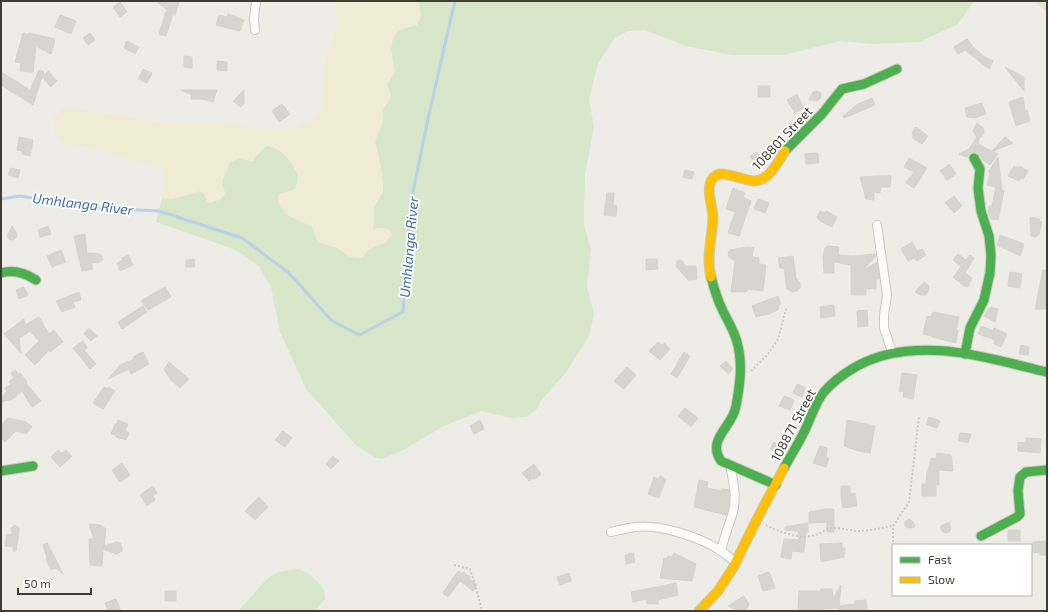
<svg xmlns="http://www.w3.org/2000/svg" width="1048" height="612" viewBox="0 0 1048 612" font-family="'Exo 2',sans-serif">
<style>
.green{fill:#d8e6c9}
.sand{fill:#f0ecd3}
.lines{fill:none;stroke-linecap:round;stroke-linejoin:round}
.stream{stroke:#bad1e8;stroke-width:3}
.building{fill:#d6d5cf;stroke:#d5d3cd}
.street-casing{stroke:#c9c8c3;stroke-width:10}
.fast-casing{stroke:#ccc9be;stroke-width:11}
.slow-casing{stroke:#ccc9be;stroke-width:11}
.path{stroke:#cccac6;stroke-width:2;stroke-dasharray:2 2;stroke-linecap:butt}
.street{stroke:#fcfcfb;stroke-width:8}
.fast{stroke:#4caf50;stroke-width:9}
.slow{stroke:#ffc107;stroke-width:9}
.labels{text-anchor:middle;stroke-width:3.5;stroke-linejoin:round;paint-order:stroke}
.street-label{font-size:13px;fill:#413d34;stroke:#fff}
.water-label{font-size:14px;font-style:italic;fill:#396ba2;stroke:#fff}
</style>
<rect width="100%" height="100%" fill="#edece7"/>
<!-- green -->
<g class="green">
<path d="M418,1H974L958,24L919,42L872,44L841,41L783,55H733L686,46L645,30L628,31L615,38L598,63L589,99L594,128L585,174L584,205V226L591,249L587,286L594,315L589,336L567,371L540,402L538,408L526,417L512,418L481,411L444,426L403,450L382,459L374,457L356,445L306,389L280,332L271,287L259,266L241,253L228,247L156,222L162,198L172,199L200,191L204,193L207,201L210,203L221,199L225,194L222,181L230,162L240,158L252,161L266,146C279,145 293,162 297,174C299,179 297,185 295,189L278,195L286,214L313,227C319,248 320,240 337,247C341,249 346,254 350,257L386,242L385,228L373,229L374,207L383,191L381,168L375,141L382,125L383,109L391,97L387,84L395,72L391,49L393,38L399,30L417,25L420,8Z"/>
<polygon points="1034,1 1047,1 1047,12"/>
<polygon points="299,569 309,574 317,581 324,590 325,599 316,611 238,611 269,577 278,572"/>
</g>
<!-- sand -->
<path class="sand" d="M337,1H418C429,36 403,19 393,37C387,48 395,59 394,70C394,75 390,80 387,84L391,97L383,109L382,125L375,141L381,168L383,185V191L374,207L373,229L385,228L390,230L392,234L386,242L368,250L362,258L350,257L337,248L320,243L316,239L313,227C297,219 278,215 278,195L295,189C297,185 299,179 297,174C293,162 279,145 266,146L252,161L240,158L230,162L222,181L225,194L221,199L210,203L207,201L204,194L200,191L172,199L162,198L164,186V169L94,147L65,144L55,133L54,118L64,107L163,123H227L254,129L296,128L314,120L321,109L324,63L337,28L336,4Z"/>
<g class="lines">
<!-- stream -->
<polyline class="stream" points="1,199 20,196 98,208 159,211 242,238 289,273 331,320 359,335 403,312 411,202 429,114 455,1"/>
</g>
<!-- building -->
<g class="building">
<polygon points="156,1 179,1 175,16 173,14 166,36 159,34 166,11 171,13"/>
<polygon points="120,2 127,12 120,17 113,7"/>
<polygon points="228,14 244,20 240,31 216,25 219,15 227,17"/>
<polygon points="60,15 76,21 71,34 55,27"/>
<polygon points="23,33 29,35 29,33 55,39 51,54 36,46 33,72 20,71 21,63 15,62"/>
<polygon points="90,33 95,40 88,45 83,38"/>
<polygon points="967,39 974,48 985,57 993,61 989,69 965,50 958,54 954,47"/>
<polygon points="127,41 139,47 135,54 124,48"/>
<polygon points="184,56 192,57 192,68 184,67"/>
<polygon points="217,61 227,62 227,71 217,70"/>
<polygon points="1005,67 1024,77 1024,91"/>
<polygon points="143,69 152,73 147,83 138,79"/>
<polygon points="39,70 44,72 43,76 48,71 57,81 51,87 42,77 33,105 1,85 1,72 30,90"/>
<rect x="758" y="86" width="12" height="11"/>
<polygon points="181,90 217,90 213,102 202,99 191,99 191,94"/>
<polygon points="244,90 244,103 241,107 233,101"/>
<polygon points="816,91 821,93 820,99 817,101 809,100 813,92"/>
<polygon points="797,94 804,108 795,113 787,100"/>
<polygon points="1023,97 1025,110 1027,110 1030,121 1016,126 1009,102"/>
<polygon points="872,98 875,105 844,118 843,116 858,104"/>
<polygon points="982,103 986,114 974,118 967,117 965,108"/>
<polygon points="282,104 290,114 279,122 272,111"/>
<polygon points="977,123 983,128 984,131 983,135 979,139 978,144 992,151 1005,137 1013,143 993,151 998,154 990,165 983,160 977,152 971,152 967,157 959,154 969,149 977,137 973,131"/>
<polygon points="916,127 928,136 922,144 912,137 913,135 912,133"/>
<polygon points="19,137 33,140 30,156 22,154 22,151 17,150"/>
<polygon points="757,152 761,159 754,162 750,156"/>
<polygon points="818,153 819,163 806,164 805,154"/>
<polygon points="998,157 1002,190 1004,191 998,220 991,219 988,211 989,206 992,206 996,187 987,185 990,173 988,172"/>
<polygon points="909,158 927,168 914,188 906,183 914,172 904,167"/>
<polygon points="949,164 956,174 947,180 940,171"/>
<polygon points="1014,166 1019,168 1020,166 1028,171 1023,179 1021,178 1019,181 1008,176"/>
<polygon points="11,168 20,170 18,178 8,175"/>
<polygon points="685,170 694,172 692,179 683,177"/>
<polygon points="881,176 891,176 890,187 881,187 880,193 874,192 874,200 866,199 860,177"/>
<polygon points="733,188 745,193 743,197 751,201 739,236 728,233 735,212 726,209"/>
<polygon points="607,193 614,193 613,205 617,206 616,216 604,215"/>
<polygon points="954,196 962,206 954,213 945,203"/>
<polygon points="758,199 769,203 765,213 754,209"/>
<polygon points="820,211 825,213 826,211 837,217 832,227 820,221 817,217"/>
<polygon points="1030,217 1040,219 1039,221 1042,222 1039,234 1036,237 1031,236"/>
<polygon points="12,226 17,234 17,237 13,240 10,240 7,236"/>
<polygon points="48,226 51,234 40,237 38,230"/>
<polygon points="85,234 87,253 99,254 101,255 103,259 100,262 91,263 93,269 82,271 74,236"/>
<polygon points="1000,235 1024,244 1020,256 997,245"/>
<polygon points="912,242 917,251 922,249 926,255 917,261 914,258 908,261 901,249"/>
<polygon points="827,246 839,247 838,255 853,256 876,254 876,256 862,271 877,262 879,279 876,279 876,289 866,289 866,295 851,295 851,265 834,262 834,273 824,273 823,257 825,248"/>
<polygon points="748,247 754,248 752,257 759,258 759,264 766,265 763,291 748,289 746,292 731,292 735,261 729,257 728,253 730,250"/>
<polygon points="61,250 66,262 52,267 47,256"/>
<polygon points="958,254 966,260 970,255 974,258 965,273 972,278 968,287 964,286 953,277 961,267 953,260"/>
<polygon points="128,255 133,265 120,271 117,263 123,260 122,258"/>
<polygon points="793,256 796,278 800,283 800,288 797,291 792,292 787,289 784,268 780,268 778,258"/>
<polygon points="194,259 195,267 186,267 186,260"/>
<polygon points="646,259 657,259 658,269 646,270"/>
<polygon points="679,260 682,261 686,266 696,266 697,279 688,280 676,266 677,261"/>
<polygon points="1043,270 1047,270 1047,309 1035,309"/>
<polygon points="1010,272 1022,274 1020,288 1008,286"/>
<polygon points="924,282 929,286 928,292 925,295 920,295 915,292"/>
<polygon points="24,287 28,295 19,299 16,290"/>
<polygon points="165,287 171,297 148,310 141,301"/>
<polygon points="79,292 81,300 73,302 75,307 62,312 56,301"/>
<polygon points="778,296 781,304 779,304 778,310 769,314 756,317 752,306"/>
<polygon points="834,305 835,316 821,318 820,307"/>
<polygon points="143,306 147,312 122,329 118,322"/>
<polygon points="990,307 998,309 995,322 984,316"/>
<polygon points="867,310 868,326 858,327 857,311"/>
<polygon points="933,312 959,317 956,330 958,330 956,343 932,337 932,336 923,334 927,316 931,317"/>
<polygon points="39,317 49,334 54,330 63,342 50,352 49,350 35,365 25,355 39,341 30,331 19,338 21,353 4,334 24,319 25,325"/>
<polygon points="981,326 993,331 994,328 1007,334 1001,347 994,344 995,340 978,334"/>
<polygon points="89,328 97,336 91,341 84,334"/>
<polygon points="83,341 87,348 84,350 96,364 90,369 73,348"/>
<polygon points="658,342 662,345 664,343 670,349 660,360 649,351"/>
<polygon points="1021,345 1029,347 1028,355 1019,354"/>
<polygon points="143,352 149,364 131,374 129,369 108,379 120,365 134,359 133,357"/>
<polygon points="684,352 690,356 677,378 671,374"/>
<polygon points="726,361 733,369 728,374 720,366"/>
<polygon points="169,362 189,379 180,388 171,380 164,369"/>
<polygon points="627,367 636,375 624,389 614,381"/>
<polygon points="15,370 19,375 20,373 27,382 26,383 41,401 32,407 22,391 13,399 1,402 1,398 7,391 5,388 11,384 9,382 14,378 11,373"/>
<polygon points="902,373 917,375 913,399 903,397 904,392 899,391"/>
<polygon points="797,384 806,388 802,397 793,393"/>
<polygon points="104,387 107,389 108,387 115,391 103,409 93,403"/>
<polygon points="784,396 794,400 790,410 779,406"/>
<polygon points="685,408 698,418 691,427 678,416"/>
<polygon points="929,417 940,421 937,428 926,424"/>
<polygon points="8,418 26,422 32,427 26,434 16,431 5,442 1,438 1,426"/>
<polygon points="118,420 128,424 125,431 129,433 126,440 116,437 116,435 111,434 115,424 117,424"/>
<polygon points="480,420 484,429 474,434 470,426"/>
<polygon points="847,420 875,426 870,453 858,451 844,446"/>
<polygon points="283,431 292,438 285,447 275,440"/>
<polygon points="960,433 971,434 968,443 958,440"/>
<polygon points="1026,438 1041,439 1040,453 1018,451 1018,442 1026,443"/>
<polygon points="774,442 782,446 778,453 770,449"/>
<polygon points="820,446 827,448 826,457 829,458 826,467 813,463"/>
<polygon points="58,450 62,453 66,450 72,456 60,467 51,457"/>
<polygon points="937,453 951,455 953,471 939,470 939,485 936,485 936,496 922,496 922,484 926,484 927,472 928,472 931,458 936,459"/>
<polygon points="333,456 339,461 331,469 326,464"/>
<polygon points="122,463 130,475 120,482 112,470"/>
<polygon points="534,464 541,474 534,480 533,478 529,481 522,473"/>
<polygon points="660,476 666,479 659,498 648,494 654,477 658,479"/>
<polygon points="699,480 708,482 707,488 722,491 722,489 729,490 729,505 726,515 694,507"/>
<polygon points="153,486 157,493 153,496 155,500 147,506 140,495"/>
<polygon points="841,486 850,486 850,494 855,493 857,506 843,508 841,495"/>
<polygon points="259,497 268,507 255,520 245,511"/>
<polygon points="827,509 834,509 834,532 827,532 827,522 809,523 809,512"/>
<polygon points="909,519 913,522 915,527 909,528 905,526 905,522"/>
<polygon points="949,522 951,530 947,533 944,533 941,530 941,526"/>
<polygon points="808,523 808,532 806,532 804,552 792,551 791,559 781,557 784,539 799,540 798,531 785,530 785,527"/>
<polygon points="90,524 100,525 106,529 104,546 117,542 120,543 122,547 122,551 117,554 103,549 102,566 90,565 89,539 94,539 90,528"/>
<polygon points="15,525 19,528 19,531 16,551 13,551 13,547 5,546 7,534 12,535 11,528"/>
<rect x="1008" y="530" width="12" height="11"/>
<polygon points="1047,541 1047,555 1040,555 1040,552 1033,553 1033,542"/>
<polygon points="47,543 54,556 63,574 56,568 51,570 46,560 47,557 43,545"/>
<polygon points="842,543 842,548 845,548 844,557 821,562 820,544"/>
<polygon points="633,553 635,562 626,564 625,555"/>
<polygon points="674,553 696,564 692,581 660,578 664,558 667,559 668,556 672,557"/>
<polygon points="458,571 462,574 463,572 470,577 468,578 477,585 473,591 460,581 448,597 443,593"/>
<polygon points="769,572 775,588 763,591 758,576"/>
<polygon points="569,573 571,581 560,585 557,577"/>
<polygon points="676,583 678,595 658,600 658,604 647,604 646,599 633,602 631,592"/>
<polygon points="841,585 839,606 855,604 855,601 866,600 867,611 838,611 838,608 798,611 799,591 820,591 821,589 832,589 833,599"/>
<rect x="165" y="591" width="11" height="10"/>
<polygon points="744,596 749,604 746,611 738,611 728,606"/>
<polygon points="116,599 121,611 108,611 105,603"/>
</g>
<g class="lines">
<defs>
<g id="street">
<polyline points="255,30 254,19 256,1"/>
<polyline points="877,225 887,295 884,315 884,328 892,352"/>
<path d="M611,532C619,530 627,528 635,527C660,524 700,537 721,551C726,554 731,559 736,562"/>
<path d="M721,551C724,537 729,525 733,512C737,496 733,480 730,465"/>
</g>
<g id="fast">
<polyline points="785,151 822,114 842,89 864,84 897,69"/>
<path d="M1,273C14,269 25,273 36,280"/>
<path d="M711,277C714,288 717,299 722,309C727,320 734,330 737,342C743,363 740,385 736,406C733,427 706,439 721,461L776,485"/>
<polyline points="965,354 970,328 984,300 990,273 991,255 989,236 981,211 978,188 980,169 974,158"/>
<path d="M784,468C791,455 799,443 805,430C811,418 815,403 824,392C833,381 845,373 857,366C916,334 986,358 1047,372"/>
<polyline points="1,471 33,466"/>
<polyline points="981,536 1017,517 1020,514 1018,491 1020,477 1026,472 1047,470"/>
</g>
<g id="slow">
<path d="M711,277C706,258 712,238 713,218C713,206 707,196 710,184C711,179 715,175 720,174C732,174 743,180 754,181C769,181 778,162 785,151"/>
<polyline points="699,611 718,591 733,568 754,525 784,468"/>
</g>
</defs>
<!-- street casing -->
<use href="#street" class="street-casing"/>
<!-- fast casing -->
<use href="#fast" class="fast-casing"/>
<!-- slow casing -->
<use href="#slow" class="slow-casing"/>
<!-- path -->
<g class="path">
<polyline points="751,371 768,354 778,339 786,309"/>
<path d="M766,525C778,532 802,540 816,535C823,533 823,529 832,528C840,528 849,530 857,531C869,531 881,528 893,526"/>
<polyline points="893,550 893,526 909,502 919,417"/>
<polyline points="454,565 470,569 478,595 482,611"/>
</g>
<!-- street -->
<use href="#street" class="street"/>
<!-- fast -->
<use href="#fast" class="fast"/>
<!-- slow -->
<use href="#slow" class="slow"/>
</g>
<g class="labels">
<!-- street labels -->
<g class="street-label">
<text transform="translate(782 138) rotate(-47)" y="5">108801 Street</text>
<text transform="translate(793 425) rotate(-62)" y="5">108871 Street</text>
</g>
<!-- water labels -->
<g class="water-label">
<text transform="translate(83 204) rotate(7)" y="5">Umhlanga River</text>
<text transform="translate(409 247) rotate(-85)" y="5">Umhlanga River</text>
</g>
</g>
<!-- border -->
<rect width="1048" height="612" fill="none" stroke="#413d34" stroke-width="4"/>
<!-- legend -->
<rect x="892" y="544" width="140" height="52" fill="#ffffff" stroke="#b3b1ae"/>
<rect x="900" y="557" width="20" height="6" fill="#4caf50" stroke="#b3b1ae"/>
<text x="928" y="564" font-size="12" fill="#413d34">Fast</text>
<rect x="900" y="577" width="20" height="6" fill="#ffc107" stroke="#b3b1ae"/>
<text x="928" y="584" font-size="12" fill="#413d34">Slow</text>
<!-- scale -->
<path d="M18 588v6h73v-6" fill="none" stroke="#413d34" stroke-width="2"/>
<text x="24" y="588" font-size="12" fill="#413d34" stroke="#ffffff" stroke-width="3" paint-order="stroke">50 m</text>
</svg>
